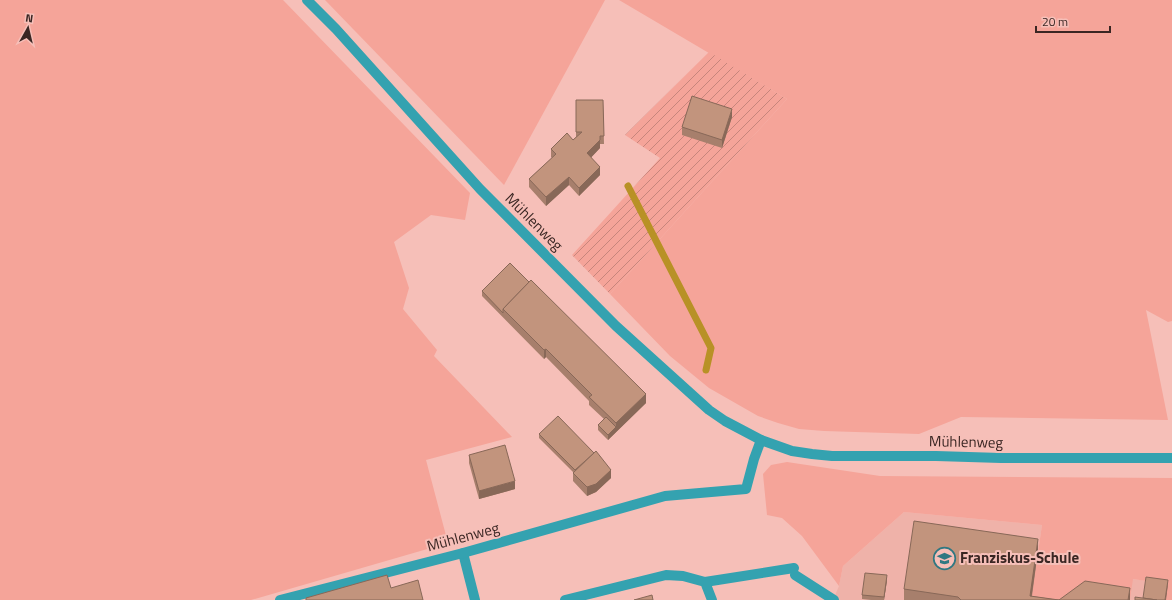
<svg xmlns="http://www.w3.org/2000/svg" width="1172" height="600" viewBox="0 0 1172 600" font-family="'Titillium Web',sans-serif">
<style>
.built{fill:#efb2a9}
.grass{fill:#f5a499}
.garden{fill:url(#garden-furrows)}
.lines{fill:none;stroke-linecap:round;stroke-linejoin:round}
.stream{stroke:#b89126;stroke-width:7}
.lane{stroke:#34a2b0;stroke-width:10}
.street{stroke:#34a2b0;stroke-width:10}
.wall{fill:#a77f6c}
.shaded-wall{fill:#886858}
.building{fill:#c2947d;stroke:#886858}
.labels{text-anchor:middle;stroke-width:4;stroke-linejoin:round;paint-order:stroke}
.street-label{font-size:15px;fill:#3a2623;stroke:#f6bfb8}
.poi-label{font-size:15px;font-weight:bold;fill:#3a2623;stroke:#f6bfb8;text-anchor:start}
</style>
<defs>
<pattern id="garden-furrows" width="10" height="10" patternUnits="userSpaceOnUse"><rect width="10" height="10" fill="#f5a499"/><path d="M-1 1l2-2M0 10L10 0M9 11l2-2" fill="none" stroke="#c7857c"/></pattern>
</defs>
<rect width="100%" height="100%" fill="#f6bfb8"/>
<!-- built -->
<g class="built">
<polygon points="904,512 1042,525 1031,600 833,600 839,586 843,566"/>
<polygon points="1133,579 1168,584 1166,600 1075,600"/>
</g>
<!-- grass -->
<g class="grass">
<polygon points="0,0 283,0 470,193 465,220 431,215 394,242 409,288 403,309 437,350 434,356 512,437 426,460 448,543 251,600 0,600"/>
<polygon points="325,0 605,0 504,185"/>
<polygon points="619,0 1172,0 1172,321 1168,322 1146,310 1168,420 961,417 919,434 824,431 799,429 778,423 758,416 709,388 670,356 610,294 787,99"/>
<polygon points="787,462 880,476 1172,478 1172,600 1166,600 1146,581 1133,579 1130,599 1085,592 1075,600 1031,600 1042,525 904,512 843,566 839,586 802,536 782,518 767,515 763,474 771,465"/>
</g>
<!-- garden -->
<polygon class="garden" points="709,52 787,99 610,294 572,255 660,158 625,135"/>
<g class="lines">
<!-- stream -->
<polyline class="stream" points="628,186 711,348 706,370"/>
<!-- lane -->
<g class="lane">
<polyline points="463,553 475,600"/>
<polyline points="795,575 834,600"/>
<polyline points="705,582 794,568"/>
<polyline points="565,600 666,575 683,576 705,582 712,600"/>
</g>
<!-- street -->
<g class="street">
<polyline points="307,0 336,29 480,189 616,326 709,410 725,421 761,440 792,451 812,454 832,456 936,456 1001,458 1172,458"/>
<polyline points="280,600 463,553 665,496 746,489 754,459 761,440"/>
</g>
</g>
<!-- wall -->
<g class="wall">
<polygon points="576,100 603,100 604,144 600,144 600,148 591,157 600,175 579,196 569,185 546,206 529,187 529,179 552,158 551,157 551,149 573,140 576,137"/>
<polygon points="732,117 722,148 682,135 682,127"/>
<polygon points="482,291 646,403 608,440 598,430 598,425 604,419 589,405 589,401 546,357 544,359 482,296"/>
<polygon points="539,434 611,478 596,492 587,496 573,481 573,472 539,438"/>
<polygon points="469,455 515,489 479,499 469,463"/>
<polygon points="1038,551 1032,596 1059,600 1130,588 1130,600 904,600 904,589"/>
<polygon points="887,580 884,600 871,600 862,599 862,595"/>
</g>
<!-- shaded-wall -->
<g class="shaded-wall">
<polygon points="732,109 732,117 722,148 722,140"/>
<polygon points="600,140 600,148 587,162 587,153"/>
<polygon points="600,167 600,175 579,196 579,188"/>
<polygon points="569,177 569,185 546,206 546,197"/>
<polygon points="546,349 546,357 544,359 544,350"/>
<polygon points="646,394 646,403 608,440 608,435 616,427 616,423"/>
<polygon points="611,470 611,478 596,492 587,496 587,487"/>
<polygon points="515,481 515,489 479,499 479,491"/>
<polygon points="1038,539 1038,551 1031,600 1030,596"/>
<polygon points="887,575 887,580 884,600 884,597"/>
<polygon points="1168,580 1168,584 1166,600 1165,600"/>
<polygon points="1130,588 1130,600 1128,600"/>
</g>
<!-- building -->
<g class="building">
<polygon points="692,96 732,109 722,140 682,127"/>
<polygon points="576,100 603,100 604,136 600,136 600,140 587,153 600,167 579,188 569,177 546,197 529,179 556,154 551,149 567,133 573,140 582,132 576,132"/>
<polygon points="510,263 529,282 503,309 503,313 482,291"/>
<polygon points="531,280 646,394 616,423 589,397 592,395 546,349 544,350 503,309"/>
<polygon points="558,416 594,453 575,470 539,434"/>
<polygon points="606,417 616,427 608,435 598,425"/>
<polygon points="505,445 515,481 479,491 469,455"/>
<polygon points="596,451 611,470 596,484 587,487 573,473"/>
<polygon points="914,521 1038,539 1030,596 1059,600 1085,581 1130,588 1128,600 961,600 958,597 904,589"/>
<polygon points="865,573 887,575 884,597 862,595"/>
<polygon points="387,575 391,588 418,580 423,600 306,600 306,598"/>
<polygon points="1146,577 1168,580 1165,600 1157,600 1143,598"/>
<polygon points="652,595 653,600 634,600"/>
<polygon points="1135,597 1157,600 1135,600"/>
</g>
<!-- icons -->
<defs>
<symbol id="school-ring" viewBox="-11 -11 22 22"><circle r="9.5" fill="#f6bfb8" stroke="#307882" stroke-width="1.5"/><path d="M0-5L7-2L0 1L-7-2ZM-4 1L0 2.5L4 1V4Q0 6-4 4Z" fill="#307882"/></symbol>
</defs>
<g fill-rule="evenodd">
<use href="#school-ring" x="932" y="546" width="25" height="25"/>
</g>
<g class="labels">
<!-- street labels -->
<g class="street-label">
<text transform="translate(534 222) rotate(45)" y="5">Mühlenweg</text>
<text transform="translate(966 442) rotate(1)" y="5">Mühlenweg</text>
<text transform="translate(463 537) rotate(-15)" y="5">Mühlenweg</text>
</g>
<!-- poi labels -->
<g class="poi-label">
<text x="960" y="563">Franziskus-Schule</text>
</g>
</g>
<!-- north arrow -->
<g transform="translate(28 28) rotate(8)" stroke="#f6bfb8" stroke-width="3" paint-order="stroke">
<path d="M0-3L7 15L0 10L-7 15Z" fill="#3a2623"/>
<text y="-6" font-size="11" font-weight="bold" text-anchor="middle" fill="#3a2623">N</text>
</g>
<!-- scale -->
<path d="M1036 26v6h74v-6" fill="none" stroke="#3a2623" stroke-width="2"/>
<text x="1042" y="26" font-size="12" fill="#3a2623" stroke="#f6bfb8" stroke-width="3" paint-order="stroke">20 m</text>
</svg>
